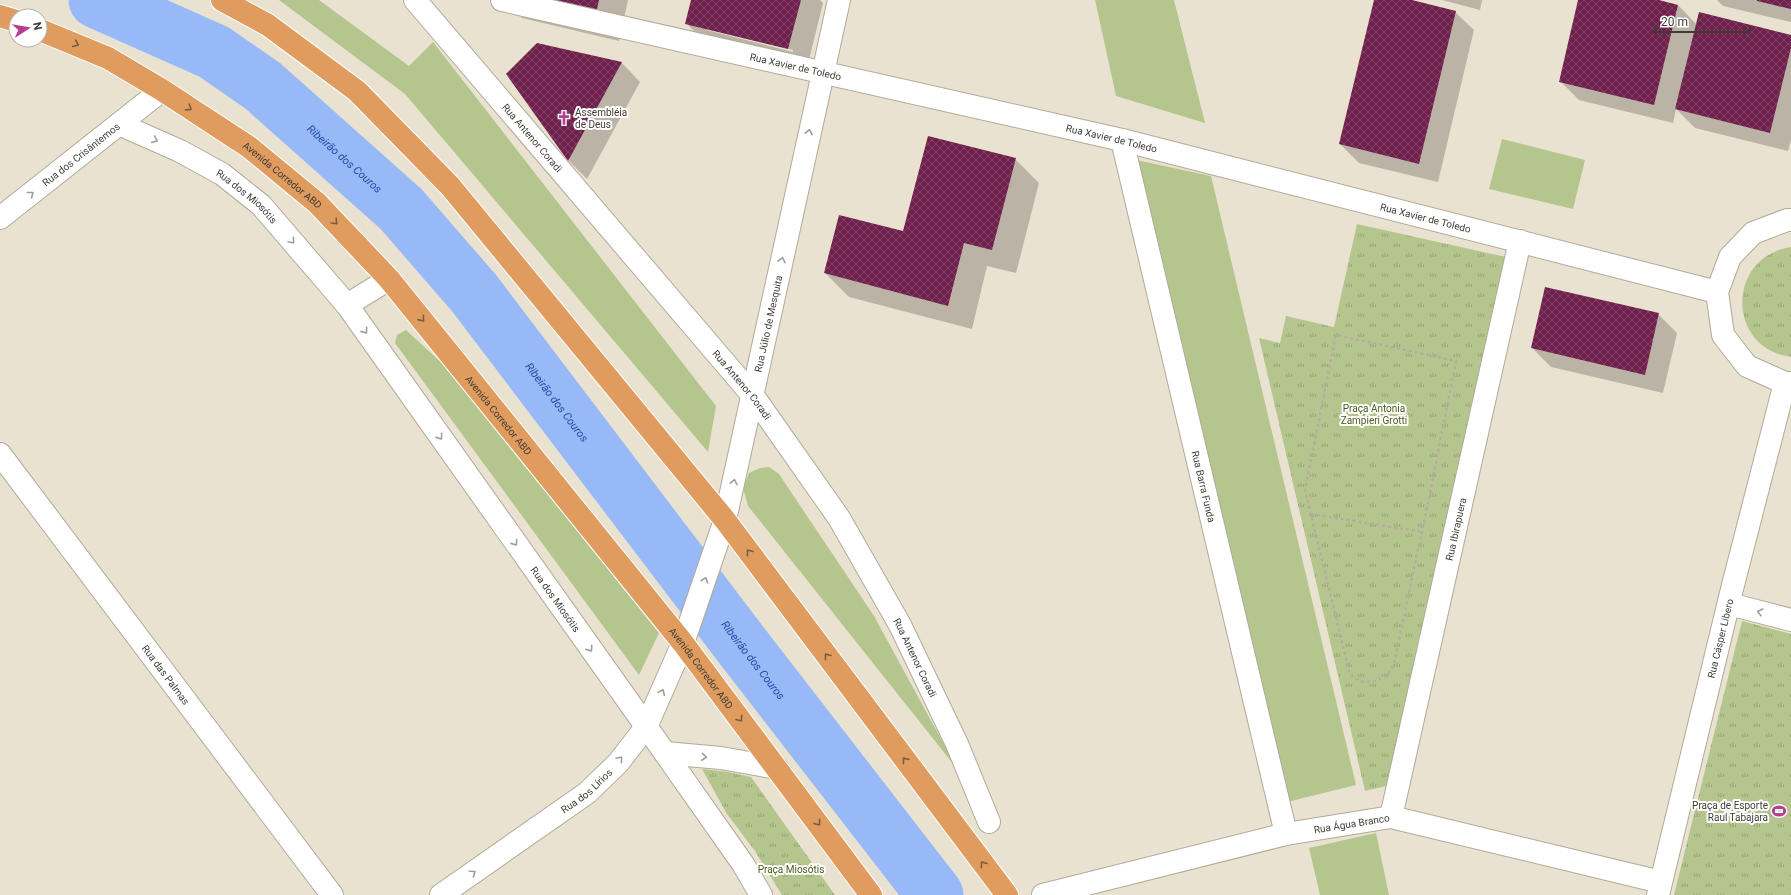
<svg xmlns="http://www.w3.org/2000/svg" width="1791" height="895" viewBox="0 0 1791 895" font-family="Roboto,sans-serif">
<style>
.grass{fill:#b4c68e}
.park{fill:url(#park-tufts)}
.shadow{fill:#0003;fill-rule:evenodd}
.lines{fill:none;stroke-linecap:round;stroke-linejoin:round}
.river{stroke:#97b9f7;stroke-width:57}
.building{fill:url(#building-cross-hatch)}
.minor-casing{stroke:#b2aa99;stroke-width:24}
.tertiary-casing{stroke:#b2aa99;stroke-width:24}
.trunk-casing{stroke:#fff;stroke-width:24}
.path{stroke:#b4ad9f;stroke-width:2.5;stroke-dasharray:3 3;stroke-linecap:butt}
.minor{stroke:#fff;stroke-width:22}
.tertiary{stroke:#fff;stroke-width:22}
.trunk{stroke:#e09c5e;stroke-width:22}
.oneway{stroke:#775e43}
.oneway2{stroke:#9f9e9a}
.labels{text-anchor:middle;stroke-width:4;stroke-linejoin:round;paint-order:stroke}
.street-label{font-size:10px;fill:#3f3c35;stroke:#fff}
.poi-label{font-size:10px;fill:#3f3c35;stroke:#fff;text-anchor:start}
.park-label{font-size:10px;fill:#4b5c1b;stroke:#fff}
.water-label{font-size:11px;font-style:italic;fill:#214ca5;stroke:#fff}
</style>
<defs>
<pattern id="park-tufts" width="24" height="20" patternUnits="userSpaceOnUse"><rect width="24" height="20" fill="#b4c68e"/><path d="M3 7l-1-3M5 7V3M7 7l1-3M15 17l-1-3M17 17v-4M19 17l1-3" fill="none" stroke="#94a275"/></pattern>
<pattern id="building-cross-hatch" width="8" height="8" patternUnits="userSpaceOnUse"><rect width="8" height="8" fill="#70204c"/><path d="M0 0l8 8M0 8l8-8" fill="none" stroke="#814164"/></pattern>
</defs>
<rect width="100%" height="100%" fill="#eae2d0"/>
<!-- grass -->
<g class="grass">
<polygon points="279,0 319,0 409,66 433,42 716,406 708,452 405,94"/>
<polygon points="1095,0 1174,0 1205,123 1116,96"/>
<polygon points="1502,139 1585,160 1573,209 1489,189"/>
<polygon points="1127,158 1211,176 1356,785 1287,802"/>
<polygon points="406,330 443,364 659,633 639,675 395,343 397,335"/>
<polygon points="769,467 779,474 874,616 958,770 748,506 743,488 749,473 760,468"/>
<polygon points="1376,833 1389,895 1320,895 1309,848"/>
</g>
<!-- park -->
<g class="park">
<polygon points="1357,224 1506,257 1391,785 1365,791 1259,338 1280,343 1286,316 1334,327"/>
<path d="M1791,247V357C1726,348 1726,257 1791,247Z"/>
<polygon points="1742,621 1791,634 1791,895 1674,895"/>
<polygon points="702,769 728,772 751,777 835,895 782,895 755,851 727,814"/>
</g>
<!-- shadow -->
<g class="shadow">
<polygon points="504,0 628,0 619,41 522,18"/>
<path d="M692,0H820L823,3L807,68L705,42L686,23ZM707,28L793,50V52L707,30Z"/>
<polygon points="1375,0 1408,0 1455,12 1474,30 1438,182 1359,163 1340,144"/>
<polygon points="1442,0 1482,0 1480,10"/>
<polygon points="1579,0 1655,0 1678,5 1697,25 1791,36 1791,140 1788,151 1695,128 1676,109 1673,123 1579,100 1560,81"/>
<polygon points="1717,0 1791,0 1791,22 1723,6"/>
<polygon points="537,44 622,63 640,82 587,179 569,161 507,74"/>
<polygon points="1015,159 1039,183 1016,273 987,266 972,329 849,297 825,273 904,233"/>
<polygon points="1658,314 1677,333 1663,393 1551,367 1532,348"/>
</g>
<g class="lines">
<!-- river -->
<path class="river" id="s1" d="M97,0L214,52L263,86L401,209L474,293L739,642L935,895"/>
</g>
<!-- building -->
<g class="building">
<polygon points="522,0 599,0 595,18"/>
<polygon points="691,0 801,0 788,49 685,24"/>
<polygon points="1374,0 1412,0 1456,11 1419,164 1339,144"/>
<polygon points="1578,0 1659,0 1678,5 1654,105 1559,82"/>
<polygon points="1757,0 1791,0 1791,9 1757,1"/>
<polygon points="1699,12 1791,35 1791,48 1770,133 1675,109"/>
<polygon points="537,43 622,62 568,161 506,74"/>
<polygon points="928,136 1016,158 992,250 964,243 948,306 824,273 839,215 903,231"/>
<polygon points="1545,287 1659,313 1645,375 1531,348"/>
</g>
<g class="lines">
<defs>
<g id="minor">
<path id="s2" d="M415,0L754,397L839,518L900,625L957,744L989,822"/>
<path id="s3" d="M502,0L1122,140L1717,292"/>
<path id="s4" d="M119,124L180,151L222,174L261,205L347,305"/>
<path id="s5" d="M1122,140L1286,834"/>
<path id="s6" d="M0,218L162,90"/>
<polyline points="1791,220 1787,220 1753,233 1730,257 1717,292 1723,335 1747,366 1785,383 1791,383"/>
<path id="s7" d="M389,279L347,305L665,753L743,864L761,895"/>
<path id="s8" d="M0,454L332,895"/>
<polyline points="1729,604 1791,620"/>
<polyline points="665,753 721,758 777,768"/>
<path id="s9" d="M1391,817L1520,241"/>
<path id="s10" d="M441,895L587,793L618,763L646,727L683,643L725,520"/>
<path id="s11" d="M1043,895L1286,834L1391,817L1661,882"/>
<path id="s12" d="M1658,895L1732,589L1785,383"/>
</g>
<g id="tertiary">
<path id="s13" d="M725,520L839,0"/>
</g>
<g id="trunk">
<polyline points="222,0 268,25 357,91 450,186 725,520 1007,895"/>
<polyline points="0,16 16,21"/>
<path id="s14" d="M40,30L108,58L162,90L249,147L317,203L389,279L683,643L871,895"/>
</g>
</defs>
<!-- minor casing -->
<use href="#minor" class="minor-casing"/>
<!-- tertiary casing -->
<use href="#tertiary" class="tertiary-casing"/>
<!-- trunk casing -->
<use href="#trunk" class="trunk-casing"/>
<!-- path -->
<g class="path">
<polyline points="1430,493 1456,361 1336,335 1305,490 1349,671 1354,678 1363,682 1375,681 1387,676 1394,664 1430,493 1436,494"/>
<polyline points="1311,514 1422,532"/>
</g>
<!-- minor -->
<use href="#minor" class="minor"/>
<!-- tertiary -->
<use href="#tertiary" class="tertiary"/>
<!-- trunk -->
<use href="#trunk" class="trunk"/>
</g>
<!-- one-way arrows -->
<defs><path id="oneway-chevron" d="M-2-3.5L2.5 0L-2 3.5" fill="none" stroke-width="1.6" stroke-linecap="round" stroke-linejoin="round"/></defs>
<g class="oneway">
<use href="#oneway-chevron" transform="translate(76 44) rotate(23)"/>
<use href="#oneway-chevron" transform="translate(189 108) rotate(33)"/>
<use href="#oneway-chevron" transform="translate(335 222) rotate(46)"/>
<use href="#oneway-chevron" transform="translate(422 319) rotate(51)"/>
<use href="#oneway-chevron" transform="translate(749 552) rotate(-127)"/>
<use href="#oneway-chevron" transform="translate(827 656) rotate(-127)"/>
<use href="#oneway-chevron" transform="translate(740 719) rotate(53)"/>
<use href="#oneway-chevron" transform="translate(905 760) rotate(-127)"/>
<use href="#oneway-chevron" transform="translate(818 823) rotate(53)"/>
<use href="#oneway-chevron" transform="translate(983 864) rotate(-127)"/>
</g>
<g class="oneway2">
<use href="#oneway-chevron" transform="translate(809 132) rotate(-78)"/>
<use href="#oneway-chevron" transform="translate(155 140) rotate(24)"/>
<use href="#oneway-chevron" transform="translate(31 194) rotate(-38)"/>
<use href="#oneway-chevron" transform="translate(292 241) rotate(50)"/>
<use href="#oneway-chevron" transform="translate(782 260) rotate(-78)"/>
<use href="#oneway-chevron" transform="translate(365 331) rotate(55)"/>
<use href="#oneway-chevron" transform="translate(440 437) rotate(55)"/>
<use href="#oneway-chevron" transform="translate(734 482) rotate(-77)"/>
<use href="#oneway-chevron" transform="translate(515 543) rotate(55)"/>
<use href="#oneway-chevron" transform="translate(705 580) rotate(-71)"/>
<use href="#oneway-chevron" transform="translate(1760 612) rotate(-166)"/>
<use href="#oneway-chevron" transform="translate(590 649) rotate(55)"/>
<use href="#oneway-chevron" transform="translate(662 692) rotate(-66)"/>
<use href="#oneway-chevron" transform="translate(704 757) rotate(6)"/>
<use href="#oneway-chevron" transform="translate(620 759) rotate(-50)"/>
<use href="#oneway-chevron" transform="translate(473 873) rotate(-35)"/>
</g>
<!-- icons -->
<defs>
<symbol id="church-bare" viewBox="-9 -9 18 18"><path d="M-1.2-6h2.4v3.5h3.3v2.4h-3.3V6h-2.4V-.1h-3.3v-2.4h3.3Z" fill="#b53f95" stroke="#fff" stroke-width="2.5" paint-order="stroke"/></symbol>
<symbol id="stadium-bare" viewBox="-9 -9 18 18"><path d="M0-5a6.5 5 0 1 0 0 10a6.5 5 0 1 0 0-10ZM-3.5-1.8h7v3.6h-7Z" fill="#b53f95" stroke="#fff" stroke-width="2.5" paint-order="stroke"/></symbol>
</defs>
<g fill-rule="evenodd">
<use href="#church-bare" x="554" y="108" width="20" height="20"/>
<use href="#stadium-bare" x="1769" y="801" width="20" height="20"/>
</g>
<g class="labels">
<!-- street labels -->
<g class="street-label">
<text dy="4" stroke="none"><textPath href="#s3" startOffset="301">Rua Xavier de Toledo</textPath></text>
<text dy="4" stroke="none"><textPath href="#s2" startOffset="181">Rua Antenor Coradi</textPath></text>
<text dy="4" stroke="none"><textPath href="#s3" startOffset="625">Rua Xavier de Toledo</textPath></text>
<text dy="4" stroke="none"><textPath href="#s6" startOffset="103">Rua dos Crisântemos</textPath></text>
<text dy="4" stroke="none"><textPath href="#s14" startOffset="284">Avenida Corredor ABD</textPath></text>
<text dy="4" stroke="none"><textPath href="#s4" startOffset="148">Rua dos Miosótis</textPath></text>
<text dy="4" stroke="none"><textPath href="#s3" startOffset="949">Rua Xavier de Toledo</textPath></text>
<text dy="4" stroke="none"><textPath href="#s13" startOffset="201">Rua Júlio de Mesquita</textPath></text>
<text dy="4" stroke="none"><textPath href="#s2" startOffset="505">Rua Antenor Coradi</textPath></text>
<text dy="4" stroke="none"><textPath href="#s14" startOffset="608">Avenida Corredor ABD</textPath></text>
<text dy="4" stroke="none"><textPath href="#s5" startOffset="356">Rua Barra Funda</textPath></text>
<text dy="4" stroke="none"><textPath href="#s9" startOffset="295">Rua Ibirapuera</textPath></text>
<text dy="4" stroke="none"><textPath href="#s7" startOffset="410">Rua dos Miosótis</textPath></text>
<text dy="4" stroke="none"><textPath href="#s12" startOffset="264">Rua Cásper Libero</textPath></text>
<text dy="4" stroke="none"><textPath href="#s2" startOffset="829">Rua Antenor Coradi</textPath></text>
<text dy="4" stroke="none"><textPath href="#s14" startOffset="932">Avenida Corredor ABD</textPath></text>
<text dy="4" stroke="none"><textPath href="#s8" startOffset="276">Rua das Palmas</textPath></text>
<text dy="4" stroke="none"><textPath href="#s10" startOffset="179">Rua dos Lírios</textPath></text>
<text dy="4" stroke="none"><textPath href="#s11" startOffset="317">Rua Água Branco</textPath></text>
</g>
<!-- poi labels -->
<g class="poi-label">
<text x="575" y="116">Assembléia<tspan x="575" dy="12">de Deus</tspan></text>
<text x="1768" y="809" text-anchor="end">Praça de Esporte<tspan x="1768" dy="12">Raul Tabajara</tspan></text>
</g>
<!-- park labels -->
<g class="park-label">
<text x="1374" y="412">Praça Antonia<tspan x="1374" dy="12">Zampieri Grotti</tspan></text>
<text x="791" y="873">Praça Miosótis</text>
</g>
<!-- water labels -->
<g class="water-label">
<text dy="4" stroke="none"><textPath href="#s1" startOffset="297">Ribeirão dos Couros</textPath></text>
<text dy="4" stroke="none"><textPath href="#s1" startOffset="621">Ribeirão dos Couros</textPath></text>
<text dy="4" stroke="none"><textPath href="#s1" startOffset="945">Ribeirão dos Couros</textPath></text>
</g>
</g>
<!-- north arrow -->
<g transform="translate(28 28) rotate(78)"><circle r="19" fill="#ffffff" stroke="#b2b1ae"/>
<path d="M0-3L7 15L0 10L-7 15Z" fill="#b53f95"/>
<text y="-6" font-size="11" font-weight="bold" text-anchor="middle" fill="#3f3c35">N</text>
</g>
<!-- scale -->
<path d="M1655 26v6h95v-6" fill="none" stroke="#3f3c35" stroke-width="2"/>
<text x="1661" y="26" font-size="12" fill="#3f3c35" stroke="#ffffff" stroke-width="3" paint-order="stroke">20 m</text>
</svg>
